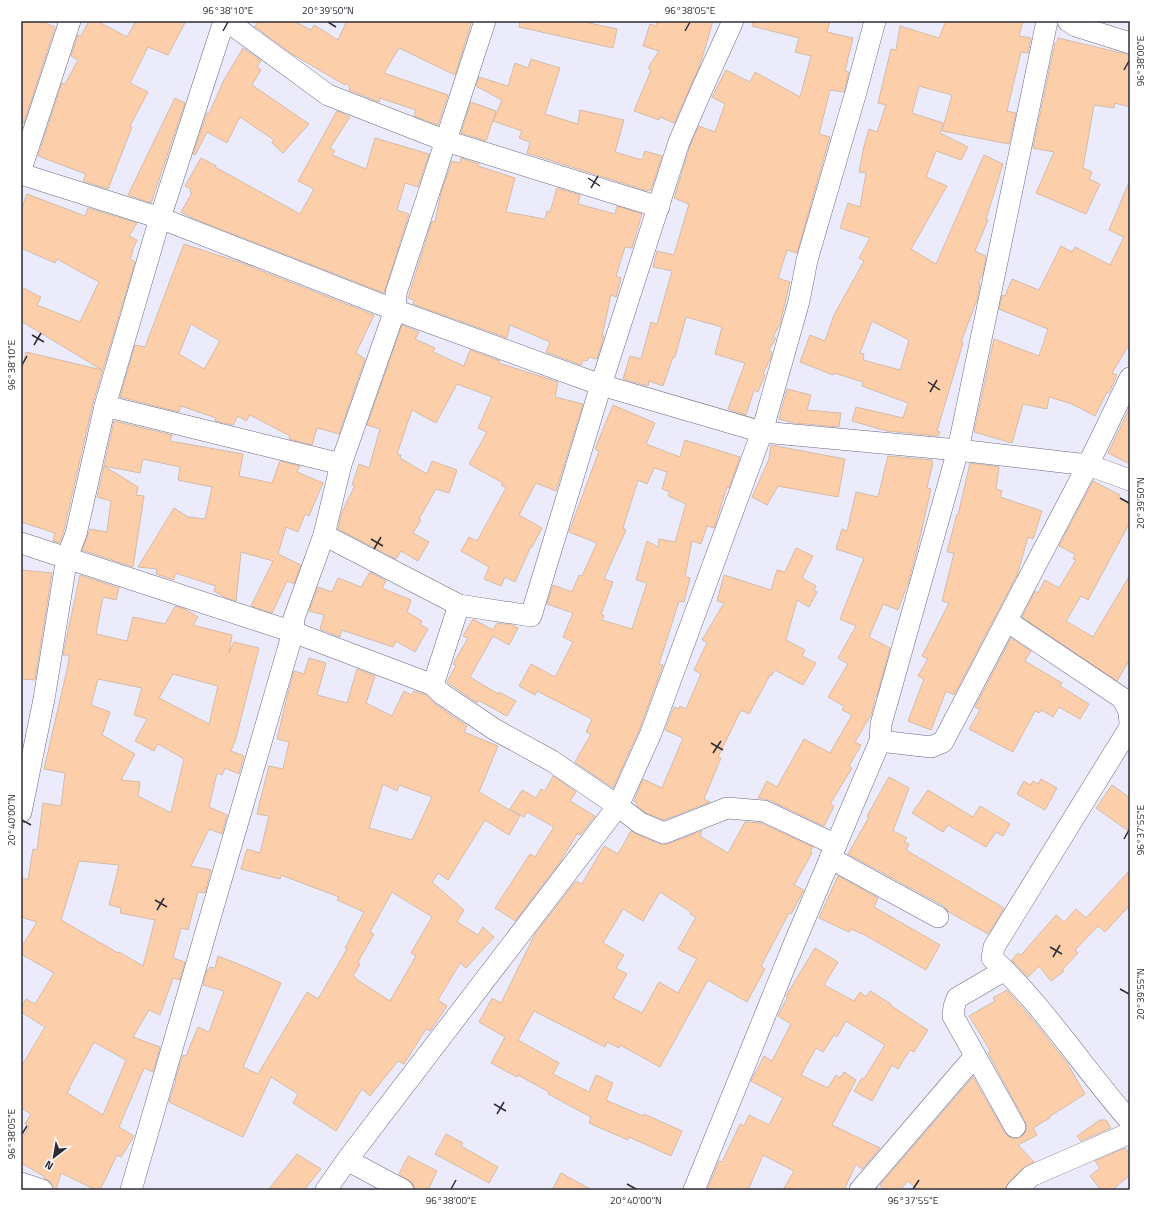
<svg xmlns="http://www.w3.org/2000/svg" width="1151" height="1211" viewBox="0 0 1151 1211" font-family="'Titillium Web',sans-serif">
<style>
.building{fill:#fdceaa;stroke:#d4bba8;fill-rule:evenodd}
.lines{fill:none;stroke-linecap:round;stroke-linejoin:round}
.minor-casing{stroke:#6c6982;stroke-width:22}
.minor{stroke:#fff;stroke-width:21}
.ticks{fill:none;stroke:#2c2b36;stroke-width:1.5}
.neatline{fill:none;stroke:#2c2b36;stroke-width:1.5}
.ticks-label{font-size:10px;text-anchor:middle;fill:#2c2b36}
</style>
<rect width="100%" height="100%" fill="#ecebfc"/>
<!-- building -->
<g class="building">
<polygon points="21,21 40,21 55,27 24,123 21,122"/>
<polygon points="89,21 97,21 127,37 136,21 186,21 168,55 148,47 130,83 148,92 130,126 132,127 108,189 83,181 86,174 38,156 62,83 65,84 78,60 71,56 78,35 81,36"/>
<polygon points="258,21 294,21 311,30 314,25 338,40 347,21 472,21 455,75 399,48 384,73 448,95 438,125 414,116 416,110 380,98 379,102 349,90 350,87 346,83 345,85 292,54 255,27"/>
<polygon points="520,21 580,21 617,29 613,48 519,27"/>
<polygon points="657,21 713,21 700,65 674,123 660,117 659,120 634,111 651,70 648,68 659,51 643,46 650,24 656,26"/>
<polygon points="753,21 830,21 827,32 853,38 845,71 849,72 844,92 830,90 819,134 830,137 797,253 787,250 778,278 790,282 780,324 773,337 776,338 769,350 772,352 771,357 763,374 765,375 758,392 754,390 746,415 728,409 745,363 715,354 722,327 686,317 675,357 673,357 663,386 649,381 648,386 623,379 630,356 641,359 651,322 657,324 672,271 653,267 657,251 674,255 689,204 674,198 690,146 699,126 715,132 725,104 712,97 726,70 750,82 755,72 800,97 811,56 795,52 799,38 752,26"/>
<path d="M946,21H1023L1019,36L1031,38L1028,53L1021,52L1007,111L1016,113L1009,144L942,131L952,95L919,86L912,113L943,123L940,133L968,147L961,160L936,151L926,177L947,186L911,249L936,264L984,155L1003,164L986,219L988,220L975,251L986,256L983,273L978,283L980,284L977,300L961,342L963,343L937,431L940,432L938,436L887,431L852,421L856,407L903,418L908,403L862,386L863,382L834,373L833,375L800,362L810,335L825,341L834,315L864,261L859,258L870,238L840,228L848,203L860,207L866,173L859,172L864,146L869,129L877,132L886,105L878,103L891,49L896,50L900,26L939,38ZM872,321L909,340L900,370L863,360L864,354L860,353Z"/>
<polygon points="1058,38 1130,55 1130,107 1115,103 1114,108 1094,105 1083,168 1092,172 1089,179 1100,184 1086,214 1036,193 1054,152 1033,148 1055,43 1057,43"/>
<polygon points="243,48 261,61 257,67 261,70 252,85 309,124 283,153 272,143 274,140 240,117 227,143 207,132 195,155 193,154 207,113 209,114 224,80"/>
<polygon points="531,59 560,68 545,114 578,124 580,110 624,120 615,152 642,160 645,151 662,156 651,190 648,190 648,191 527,153 530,142 519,138 522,131 493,121 502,100 476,86 479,77 508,86 515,63 528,68"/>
<polygon points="175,98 185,103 151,203 128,195"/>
<polygon points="471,102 496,111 486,141 461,133"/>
<polygon points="337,111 350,117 330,148 335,151 332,155 366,169 375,138 429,154 418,187 405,183 397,210 409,214 384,293 192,218 181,212 192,193 190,192 191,189 185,186 201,158 216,166 215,167 300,214 314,189 298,181"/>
<polygon points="461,158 479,164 478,166 515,178 506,212 545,219 547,211 550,212 557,188 580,195 578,204 615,214 617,206 642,214 632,248 625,247 616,276 621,278 616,297 611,295 602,336 604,336 597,359 589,357 587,361 583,360 581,365 546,352 550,342 510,325 507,338 413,304 414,300 408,298 432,221 435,222 441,193 452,161 460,163"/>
<polygon points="1130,180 1130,343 1112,373 1117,375 1109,393 1107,392 1095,416 1072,404 1049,397 1047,409 1023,404 1012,443 974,432 994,339 1039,356 1048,329 999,309 1002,295 1005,296 1012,279 1039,290 1061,246 1072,252 1075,247 1110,265 1124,237 1109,230"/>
<polygon points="27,194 85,216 88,208 137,223 129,236 137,240 132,251 133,251 130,259 135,262 93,403 64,530 60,543 53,541 55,533 21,522 21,374 26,352 102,370 21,321 21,287 41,297 37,305 80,322 99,282 57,259 55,263 21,248 21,210"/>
<path d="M184,244L239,262L374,315L356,353L365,359L339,434L317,428L312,445L289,439L290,436L250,415L246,421L238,416L233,425L215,421L216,418L181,406L179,412L120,397L135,345L145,347ZM191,324L220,341L204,369L179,354Z"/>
<polygon points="402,325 419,332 415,339 435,348 433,352 464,366 470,350 500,361 499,363 558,382 555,397 583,404 556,491 536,483 519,515 542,528 532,547 531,546 515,582 505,577 501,586 484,579 489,567 461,551 469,537 477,541 506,488 501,485 503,483 469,464 487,432 478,428 492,397 457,384 436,423 412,410 397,454 401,455 400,458 427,474 432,461 457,470 449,493 436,489 419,519 421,520 413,533 429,542 418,561 401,551 396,559 338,529 342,512 355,485 352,485 359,464 369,468 380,429 367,425"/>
<polygon points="787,389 811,395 807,410 841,413 839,427 794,423 779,419"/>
<path d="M613,405L655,423L646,444L680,457L685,440L740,457L729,488L727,487L714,528L707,526L701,544L692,541L685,577L690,578L684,602L679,601L659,664L663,665L640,728L613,788L575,762L591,734L586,732L592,719L537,691L535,695L519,686L531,664L555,677L573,642L563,637L573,613L547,604L553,585L572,592L579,575L582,576L597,543L569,532L599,451L595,449ZM654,468L667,472L662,489L670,492L668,496L686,504L675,542L659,539L658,547L647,541L636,580L647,583L632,629L602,620L604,616L601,614L613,582L604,579L626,530L623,528L638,480L647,484Z"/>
<polygon points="1130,407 1130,464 1108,453"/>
<polygon points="114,421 172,435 170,441 243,454 239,476 272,483 280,461 300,466 297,472 323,483 309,516 305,514 298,532 286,527 278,554 301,565 294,584 287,581 272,613 251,606 273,561 241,552 236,601 226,598 214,591 216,586 175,573 174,580 156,574 157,569 138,567 174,508 188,517 205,519 212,487 178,480 180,467 143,459 140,473 104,466"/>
<polygon points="771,445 845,459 838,497 778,486 767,505 752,497 769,459"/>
<polygon points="888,456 932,460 932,462 933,463 927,488 931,489 918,546 909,580 898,610 883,604 869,637 890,648 877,695 874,699 875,700 871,715 855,742 861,745 849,766 852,768 830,804 834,806 824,826 769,800 758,798 767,781 777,787 804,739 830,753 852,715 842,710 844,706 828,697 848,664 838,658 856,626 840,619 864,558 836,549 842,529 847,531 856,492 878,497"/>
<polygon points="970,463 999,467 996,489 1002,491 1000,497 1042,511 1033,539 1028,537 1017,575 954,695 946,691 931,730 908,721 924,679 918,676 928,659 922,656 949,603 942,601 954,553 947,552 957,514 958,515"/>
<polygon points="104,466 138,487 136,495 144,496 133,567 82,550 90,529 107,532 111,501 97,497"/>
<polygon points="1093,481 1120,495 1118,498 1130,504 1130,522 1088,600 1081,596 1066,621 1093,637 1130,575 1130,659 1117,681 1022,617 1035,591 1038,593 1045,580 1059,588 1076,560 1073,559 1075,554 1059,546"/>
<polygon points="796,548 813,556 802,578 816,586 814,590 817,592 809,607 797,600 786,640 805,650 802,656 816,663 803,685 775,670 771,676 770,675 749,714 741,710 718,757 721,758 704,799 710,802 664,820 646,813 636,805 637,803 634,801 643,779 662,788 683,738 665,730 674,707 679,709 680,706 686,709 701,674 694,670 707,643 702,640 724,603 717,601 724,575 771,590 777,570 785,572"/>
<polygon points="21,570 52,573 35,680 21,679"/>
<polygon points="370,572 386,581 382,588 411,600 407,612 422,621 420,624 428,629 415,652 396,641 393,647 342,630 340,637 320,629 324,615 309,611 318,587 332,592 338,578 361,587"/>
<path d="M80,575L119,588L116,600L103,597L96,634L127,641L133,617L165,624L175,606L185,609L198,617L193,625L232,635L229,653L234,642L259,648L236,738L231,751L244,756L239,774L225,768L222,775L217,773L209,807L227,815L222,834L209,829L191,866L211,870L205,893L198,892L188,930L181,928L173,958L185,962L180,980L173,978L160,1015L149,1010L133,1037L160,1047L153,1072L144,1068L119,1127L134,1136L121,1157L117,1155L100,1190H96L61,1173L56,1189L54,1188L51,1182L44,1178L45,1177L21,1163V1140L29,1127L25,1124L31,1114L21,1108V1067L45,1027L21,1012V1007L26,999L35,1004L54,973L21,954V948L37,922L21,917V877L28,880L33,849L37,850L43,803L61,806L65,773L44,769L69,661V655H63ZM173,674L218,686L209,724L159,698ZM98,679L142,688L134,715L147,719L135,741L154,751L158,744L184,759L171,813L138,796L140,782L121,780L135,754L102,735L110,712L91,705ZM79,861L119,865L109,905L121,908L120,913L155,920L143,966L119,952L118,953L61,920ZM94,1042L126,1060L103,1115L67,1093L70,1088H69Z"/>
<polygon points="473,619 493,630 497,623 512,625 518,628 509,645 493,636 470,677 498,694 499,692 516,701 507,716 478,700 477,703 447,682 456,665 453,664 468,638 463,636"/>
<polygon points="1011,638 1031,651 1025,661 1062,683 1060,686 1089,704 1080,719 1059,707 1053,717 1041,710 1039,713 1035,711 1013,752 969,729 980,710 975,707"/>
<path d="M309,658L326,663L317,695L347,703L357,669L375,676L366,703L392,716L404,691L411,695L414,691L426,695L435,704L467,726L464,732L498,746L479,792L520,816L509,835L485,820L448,880L438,873L432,882L464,910L457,922L478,935L483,927L494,937L466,968L460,963L438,1000L447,1006L430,1031L426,1029L404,1064L398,1061L370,1096L362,1089L336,1131L293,1103L298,1094L271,1077L243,1137L169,1102L176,1080H175L183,1055L186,1056L198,1027L209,1032L224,991L203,985L207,970H209L210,967L215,968L218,956L248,968L281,983L243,1067L258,1074L307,992L318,999L347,949L345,948L364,912L337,900L339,897L281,875L280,879L241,869L247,849L260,853L269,816L257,814L260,801L269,766L283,769L289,742L277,739L287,697L294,671L304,674ZM383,784L397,791L399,785L432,797L412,840L369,828ZM392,892L432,917L411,953L416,956L390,1001L356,979V978L353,976L360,964L358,962L374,934L370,932Z"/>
<polygon points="553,776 576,792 570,801 595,816 580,835 577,834 560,862 515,921 495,908 530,854 535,857 554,827 527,812 524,817 510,809 522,790 536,798 541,789 545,791"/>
<polygon points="889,777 909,788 893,831 907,838 904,842 909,844 906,850 1004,908 988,934 949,912 944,906 848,854 869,817 867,816"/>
<polygon points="1041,779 1057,788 1045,810 1017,794 1024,781 1030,785 1033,781 1038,784"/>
<polygon points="1112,785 1130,798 1130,832 1096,808"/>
<polygon points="928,790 973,817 980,806 1010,824 1003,836 996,832 986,847 948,825 943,832 912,813"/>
<path d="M745,822L761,823L813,847L810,852L812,853L794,885L804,890L791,914L789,913L761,966L765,969L747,1002L708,980L660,1067L620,1045L619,1048L607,1042L605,1047L534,1011L518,1040L559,1063L553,1074L589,1092L596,1075L613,1083L606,1100L643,1116L644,1114L682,1131L671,1156L629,1137L628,1140L589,1123L591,1117L548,1094L549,1092L518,1075L517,1077L491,1063L505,1037L479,1022L492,998L501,1003L535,934L576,881L582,884L604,846L618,854L631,831L659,844H668L702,831L700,836L728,853ZM660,892L691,912L690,914L696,917L678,949L697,959L678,993L659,982L642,1013L613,998L627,974L616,968L624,955L603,943L623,909L643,921Z"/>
<polygon points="1130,870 1130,905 1105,932 1098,926 1075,950 1078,953 1062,970 1064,971 1051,981 1039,966 1028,977 1012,960 1018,953 1021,955 1056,915 1064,922 1076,909 1086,918"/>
<polygon points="838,876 878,898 874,907 940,945 926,970 865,935 851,929 849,932 819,918"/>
<polygon points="815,948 838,962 824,985 854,1001 860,992 866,997 870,991 891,1004 890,1005 928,1030 914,1052 910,1050 898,1069 892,1065 872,1101 854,1091 862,1078 864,1079 885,1045 846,1021 837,1037 834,1035 823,1052 816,1048 801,1075 828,1088 836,1075 840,1078 844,1072 856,1080 832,1125 880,1148 862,1169 856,1164 844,1190 783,1190 794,1171 763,1155 748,1190 707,1190 719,1161 722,1162 740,1124 744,1126 749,1115 769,1125 783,1098 751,1081 764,1056 772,1061 791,1024 778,1016 787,998 786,996"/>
<polygon points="1007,990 1037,1025 1067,1063 1085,1094 1049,1117 1050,1118 1033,1128 1037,1135 1018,1145 1034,1162 1023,1168 1009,1182 1006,1187 1005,1190 918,1190 908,1181 900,1190 885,1190 880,1185 973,1077 1005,1133 1009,1137 1015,1139 1021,1137 1025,1133 1027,1127 1025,1121 988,1053 991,1052 969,1016 995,1001 993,998"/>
<polygon points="1100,1120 1106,1120 1111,1128 1081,1141 1077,1136"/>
<polygon points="446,1134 463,1143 461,1146 498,1167 489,1183 435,1154"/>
<polygon points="1125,1148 1130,1155 1130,1175 1112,1190 1101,1190 1090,1176 1100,1168 1095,1161"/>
<polygon points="297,1154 321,1169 304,1190 268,1190"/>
<polygon points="408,1156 437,1171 428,1190 415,1190 413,1183 399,1174"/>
<polygon points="561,1173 592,1190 552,1190"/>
</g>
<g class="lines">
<defs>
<g id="minor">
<polyline points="227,21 328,95 446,141 659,207"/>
<polyline points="1068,21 1076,26 1130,43"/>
<polyline points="21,169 70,21"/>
<polyline points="21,174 160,218 395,310 601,385 762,432 958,450 1088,465 1130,480"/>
<polyline points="105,406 341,464"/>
<polyline points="324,535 459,605 531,616 601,385 679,142 702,89 733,21"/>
<polyline points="21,543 293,632 433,685 442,694 494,729 552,761 618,806 640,823 664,833 727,808 764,811 836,845"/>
<polyline points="1007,621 1122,698 1129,711 1130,724"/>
<polyline points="433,685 459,605"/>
<path d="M1130,727L994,947L992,958C1045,1007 1083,1068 1130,1121"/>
<polyline points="880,741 931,747 943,742 1088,465 1130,378"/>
<polyline points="21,812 44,699 67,557 76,534 105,406 160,218 224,21"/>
<polyline points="830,858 938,917"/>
<polyline points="1005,970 957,998 954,1007 953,1016 1015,1127"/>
<polyline points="347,1160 403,1190"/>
<polyline points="21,1183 42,1190"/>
<polyline points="131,1190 293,632 294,618 324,535 341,464 395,310 396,293 485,21"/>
<polyline points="326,1190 347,1160 618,806 651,733 762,432 799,301 807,260 856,92 875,21"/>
<polyline points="694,1190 794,944 880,741 881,724 958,450 1047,21"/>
<polyline points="860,1190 975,1056"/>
<polyline points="1017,1190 1031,1176 1130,1133"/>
</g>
</defs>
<!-- minor casing -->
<use href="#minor" class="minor-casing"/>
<!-- minor -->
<use href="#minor" class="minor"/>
</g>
<!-- ticks -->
<path class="ticks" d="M328,22L336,27M223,31L228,22M685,31L690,22M1124,70L1129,61M588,178L600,186M591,188L598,176M32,335L44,342M34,345L41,333M22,365L27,356M928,382L940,390M930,392L937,380M1120,498L1129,503M371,539L383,546M374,549L381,537M711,743L723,750M713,753L721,741M22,820L31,825M1124,839L1129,830M155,900L167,907M157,910L164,898M1050,947L1062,954M1053,957L1060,945M1120,989L1129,994M494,1104L506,1111M497,1114L504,1102M22,1134L27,1126M627,1184L636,1189M451,1189L456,1180M913,1189L919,1180"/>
<!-- border -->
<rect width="1151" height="1211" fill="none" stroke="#ffffff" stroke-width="44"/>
<!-- north arrow -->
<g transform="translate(54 1157) rotate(211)" stroke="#ffffff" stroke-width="3" paint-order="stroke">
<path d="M0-3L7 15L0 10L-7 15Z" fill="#2c2b36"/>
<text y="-6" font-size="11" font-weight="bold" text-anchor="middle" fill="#2c2b36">N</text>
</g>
<rect x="22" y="22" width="1107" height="1167" class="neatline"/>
<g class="ticks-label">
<text x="228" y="14">96°38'10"E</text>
<text x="328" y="14">20°39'50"N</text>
<text x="690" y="14">96°38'05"E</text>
<text transform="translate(1140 61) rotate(-90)" y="4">96°38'00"E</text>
<text transform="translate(11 365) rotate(-90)" y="4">96°38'10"E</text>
<text transform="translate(1140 503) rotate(-90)" y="4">20°39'50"N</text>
<text transform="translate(11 820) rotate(-90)" y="4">20°40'00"N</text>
<text transform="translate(1140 830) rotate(-90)" y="4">96°37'55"E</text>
<text transform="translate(1140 994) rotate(-90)" y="4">20°39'55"N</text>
<text transform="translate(11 1134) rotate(-90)" y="4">96°38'05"E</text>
<text x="451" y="1204">96°38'00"E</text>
<text x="636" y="1204">20°40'00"N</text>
<text x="913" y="1204">96°37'55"E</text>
</g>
</svg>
